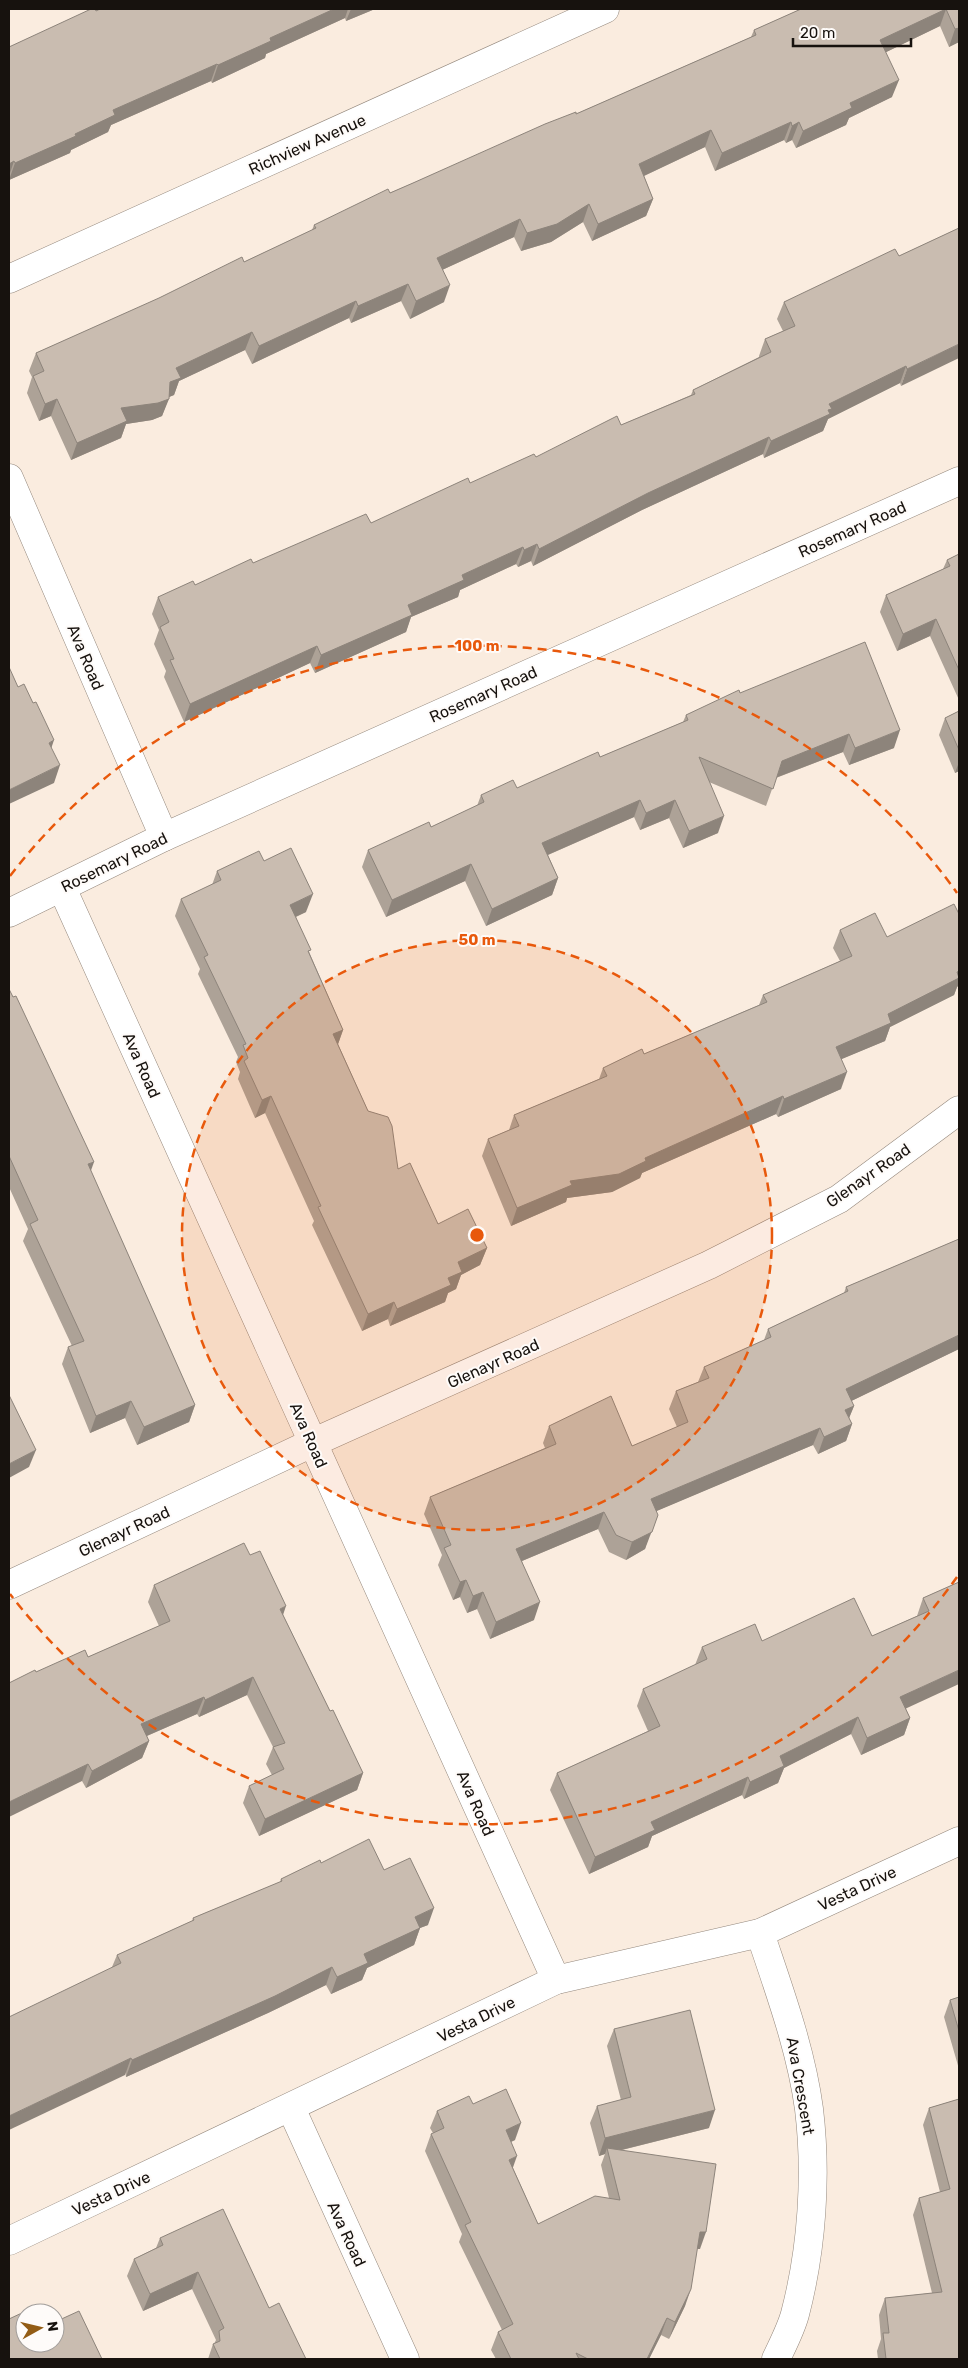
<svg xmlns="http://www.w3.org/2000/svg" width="968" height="2368" viewBox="0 0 968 2368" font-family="Rubik,sans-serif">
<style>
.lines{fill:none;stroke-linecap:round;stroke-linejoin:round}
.street-casing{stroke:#95897e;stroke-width:29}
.street{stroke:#fff;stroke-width:28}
.wall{fill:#ada297}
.shaded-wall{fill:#8d847b}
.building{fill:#c9bcb0;stroke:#8d847b}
.ring{fill:none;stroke:#e8590c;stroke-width:2.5;stroke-dasharray:9 6}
.labels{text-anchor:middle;stroke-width:4;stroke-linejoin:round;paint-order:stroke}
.street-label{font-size:16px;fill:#17120e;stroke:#fefbf9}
.centre{fill:#e8590c;stroke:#fefbf9;stroke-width:2.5}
.ring-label{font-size:15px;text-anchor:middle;font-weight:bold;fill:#e8590c;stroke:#fefbf9;stroke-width:4;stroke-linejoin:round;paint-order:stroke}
</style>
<rect width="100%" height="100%" fill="#faecdf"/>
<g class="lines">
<defs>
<g id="street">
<polyline points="9,279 605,9"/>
<polyline points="9,478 164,837"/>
<polyline points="62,888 556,1980"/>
<polyline points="9,913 164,837 959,481"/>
<polyline points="9,1585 312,1443 709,1265 839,1199 959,1110"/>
<path d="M760,1933C779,1990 801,2049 809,2109C817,2175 812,2249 795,2314C791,2329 783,2344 776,2359"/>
<polyline points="291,2108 405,2359"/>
<polyline points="9,2241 556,1980 760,1933 959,1841"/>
</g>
</defs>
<!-- street casing -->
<use href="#street" class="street-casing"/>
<!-- street -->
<use href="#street" class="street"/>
</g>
<!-- wall -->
<g class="wall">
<polygon points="100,9 375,9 346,21 345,18 266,54 265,58 212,83 211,81 111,125 108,132 71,150 70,153 9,180 9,47"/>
<polygon points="801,9 959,9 959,42 949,47 940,26 886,52 892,97 849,118 846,125 796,148 792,140 786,143 784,140 715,171 705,147 644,176 653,199 646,216 592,241 583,222 551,242 521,251 514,237 442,270 444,302 410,319 401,301 351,323 349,318 252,364 245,350 179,381 174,395 169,397 162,416 152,420 126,424 121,438 71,460 51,416 39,421 27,393 32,377 29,371 36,353 244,262 312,230 314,225 576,114 751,37 754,30"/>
<polygon points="959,228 901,386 900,383 828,419 823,431 764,458 763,454 642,510 533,566 531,561 518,567 516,564 460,590 458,597 411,617 406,632 315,673 310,663 184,722 164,677 166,671 154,644 159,630 152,614 158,597 195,585 253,563 371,523 536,457 621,425 691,395 693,390 759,357 759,356 765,339 783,331 777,319 784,302 899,256"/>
<polygon points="959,554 959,700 930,636 897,651 880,612 886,595 943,569 947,560"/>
<polygon points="740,693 894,748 849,765 843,752 776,778 766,806 709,782 718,833 683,848 669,818 640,830 634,817 548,855 558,878 552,895 486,926 465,881 386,917 362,867 368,850 431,827 477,806 481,795 517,788 600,757 683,722 686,715"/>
<polygon points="959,711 959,771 955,773 939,735 945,718"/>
<polygon points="264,861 306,912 296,917 310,954 343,1030 338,1044 368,1111 398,1169 438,1224 487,1248 480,1265 461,1275 456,1289 448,1293 445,1302 390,1326 388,1319 362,1331 312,1225 314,1221 265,1113 255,1118 238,1079 240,1072 236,1062 238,1057 198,974 200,969 175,916 181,899 212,885 217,871"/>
<polygon points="959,914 959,985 957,987 954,995 890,1027 885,1041 841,1059 841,1089 778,1117 776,1114 642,1173 640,1178 612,1192 567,1198 566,1202 511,1226 482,1156 488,1139 509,1130 514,1115 599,1079 603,1068 644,1054 759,1005 763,995 840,961 833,948 840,930 887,937"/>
<polygon points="9,989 195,1405 189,1422 137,1445 125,1418 90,1433 62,1364 68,1347 72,1346 23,1241 28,1229 9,1187"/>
<polygon points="959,1239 959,1349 851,1401 854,1406 849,1418 852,1424 846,1441 818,1454 813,1445 656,1511 645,1549 626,1560 609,1552 598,1529 522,1561 534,1620 490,1639 477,1609 467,1613 460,1597 453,1600 438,1565 442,1555 424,1514 430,1497 545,1448 543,1443 549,1426 632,1446 677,1427 669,1409 676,1391 698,1382 704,1367 764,1340 768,1329 844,1293 846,1287"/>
<polygon points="250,1555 283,1615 330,1711 363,1773 357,1790 259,1836 243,1803 249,1786 272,1775 266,1764 273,1747 247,1695 199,1717 197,1714 147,1736 149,1741 142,1758 86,1788 82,1781 36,1672 88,1657 159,1626 148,1602 154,1585"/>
<polygon points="959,1582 906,1709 910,1718 904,1735 861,1755 851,1734 784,1768 778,1783 744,1799 742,1795 652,1836 648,1847 589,1874 550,1790 557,1773 648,1731 637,1706 643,1689 695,1665 702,1647 762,1641 872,1636 917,1616 923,1598"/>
<polygon points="321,1863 384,1870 428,1925 420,1928 414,1945 367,1968 362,1980 331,1994 326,1985 268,2013 126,2077 112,1967 117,1955 192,1921 193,1918 280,1882 281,1879"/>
<polygon points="959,1997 959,2069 944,2017 950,2000"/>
<polygon points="614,2029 709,2128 622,2150 700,2249 697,2249 685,2306 669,2339 661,2335 649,2359 496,2359 491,2350 498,2332 502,2330 459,2242 462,2234 425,2151 431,2134 433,2133 430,2128 437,2111 473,2104 515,2140 511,2142 513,2168 538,2224 609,2198 601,2165 605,2154 599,2156 590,2123 597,2106 621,2100 607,2046"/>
<polygon points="959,2099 959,2359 878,2359 877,2351 881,2339 879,2315 885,2298 932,2293 913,2215 919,2198 940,2192 923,2125 929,2108"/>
<polygon points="160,2238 269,2308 306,2359 208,2359 213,2344 214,2344 216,2340 192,2289 143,2311 127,2276 134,2259 156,2248"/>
</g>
<!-- shaded-wall -->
<g class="shaded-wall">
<polygon points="334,9 348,9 345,18 266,54 265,58 212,83 218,65 270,38"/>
<polygon points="351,9 375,9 346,21"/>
<polygon points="946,9 940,26 874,58 880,40"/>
<polygon points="959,28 959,42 949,47 955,29"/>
<polygon points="217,64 211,81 111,125 108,132 71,150 70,153 9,180 15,163 75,134 113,110"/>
<polygon points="899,80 892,97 849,118 846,125 796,148 803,131 850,103"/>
<polygon points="791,122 784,140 715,171 722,153"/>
<polygon points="799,122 792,140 786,143 792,126"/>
<polygon points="711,130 705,147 633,181 639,164"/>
<polygon points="14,161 9,176 9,164"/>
<polygon points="653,199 646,216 592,241 598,224"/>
<polygon points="589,204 583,222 551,242 521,251 527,233"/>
<polygon points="520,219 514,237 431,275 437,258"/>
<polygon points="408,284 401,301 351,323 358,306"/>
<polygon points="450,285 444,302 410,319 416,301"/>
<polygon points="356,301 349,318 252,364 259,346"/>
<polygon points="252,332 245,350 179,381 174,395 164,399 176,368"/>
<polygon points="959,344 959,358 901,386 907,369"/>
<polygon points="906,366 900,383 828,419 823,431 764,458 771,441 829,404"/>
<polygon points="57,399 51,416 39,421 45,404"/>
<polygon points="169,399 162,416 152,420 126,424 121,438 71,460 77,443 121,408"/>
<polygon points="769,437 763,454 642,510 533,566 539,549 648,493"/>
<polygon points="537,544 531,561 518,567 524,550"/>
<polygon points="523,547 516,564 460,590 458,597 411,617 406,632 315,673 321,655 408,605 462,575"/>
<polygon points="936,619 930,636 897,651 903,634"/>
<polygon points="317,646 310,663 184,722 190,704"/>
<polygon points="900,730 894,748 849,765 855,748"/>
<polygon points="849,734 843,752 775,778 782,761"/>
<polygon points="54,740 48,758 49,743"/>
<polygon points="959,762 959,771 955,773"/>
<polygon points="60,765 54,783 9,804 9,790"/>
<polygon points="640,800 634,817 536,860 542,843"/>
<polygon points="675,800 669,818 640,830 646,813"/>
<polygon points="724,816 718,833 683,848 689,831"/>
<polygon points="471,864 465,881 386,917 392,900"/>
<polygon points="558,878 552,895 486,926 492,909"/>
<polygon points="313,894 306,912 284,922 290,905"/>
<polygon points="959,971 959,985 957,987 954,995 890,1027 885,1041 830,1064 836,1047 888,1014"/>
<polygon points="343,1030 337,1047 333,1034"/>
<polygon points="847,1072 841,1089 778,1117 784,1099"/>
<polygon points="271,1096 265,1113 255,1118 262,1100"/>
<polygon points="783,1096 776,1114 642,1173 640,1178 612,1192 567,1198 566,1202 511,1226 517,1208 570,1181 645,1158"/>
<polygon points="94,1162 88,1179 88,1164"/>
<polygon points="487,1248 480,1265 461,1275 456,1289 448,1293 445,1302 390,1326 397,1309 448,1278 458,1262"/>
<polygon points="394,1302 388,1319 362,1331 368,1314"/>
<polygon points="959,1335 959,1349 839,1407 846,1389"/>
<polygon points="131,1401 125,1418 90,1433 96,1416"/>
<polygon points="195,1405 189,1422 137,1445 144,1427"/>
<polygon points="854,1406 847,1423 845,1410"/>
<polygon points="852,1424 846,1441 818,1454 824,1437"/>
<polygon points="820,1428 813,1445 645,1516 651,1499"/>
<polygon points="36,1450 29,1467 9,1478 9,1464"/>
<polygon points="604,1512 598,1529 510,1566 516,1549"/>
<polygon points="658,1515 645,1549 626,1560 632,1542"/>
<polygon points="466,1580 460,1597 453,1600 460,1582"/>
<polygon points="483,1592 477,1609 467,1613 473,1596"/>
<polygon points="540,1602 534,1620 490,1639 496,1622"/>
<polygon points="286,1606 280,1624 280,1609"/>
<polygon points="959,1670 959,1684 894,1714 900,1697"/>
<polygon points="253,1677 247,1695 199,1717 205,1700"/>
<polygon points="204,1697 197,1714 135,1741 141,1724"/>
<polygon points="858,1717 851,1734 784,1768 778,1783 744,1799 750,1782 780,1756"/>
<polygon points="910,1718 904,1735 861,1755 867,1738"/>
<polygon points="149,1741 142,1758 86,1788 92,1771"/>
<polygon points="88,1764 82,1781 9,1817 9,1802"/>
<polygon points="363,1773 357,1790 259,1836 265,1819"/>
<polygon points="748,1777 742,1795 652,1836 648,1847 589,1874 595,1857 651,1822"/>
<polygon points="434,1908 428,1925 420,1928 414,1945 367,1968 362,1980 331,1994 337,1977 364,1954 415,1917"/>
<polygon points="332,1967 326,1985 268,2013 126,2077 132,2060"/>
<polygon points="131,2058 125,2075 9,2130 9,2116"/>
<polygon points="715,2110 709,2128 609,2153 607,2148 605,2154 599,2156 605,2138"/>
<polygon points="521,2123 515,2140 499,2147 506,2130"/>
<polygon points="517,2156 511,2173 509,2160"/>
<polygon points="700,2232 706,2232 700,2249 693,2249"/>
<polygon points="198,2272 192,2289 143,2311 150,2294"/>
<polygon points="691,2289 685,2306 669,2339 675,2322"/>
<polygon points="667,2318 661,2335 649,2359 647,2359"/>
</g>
<!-- building -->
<g class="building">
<polygon points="91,9 95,9 96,11 100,9 334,9 270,38 271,41 218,65 217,64 113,110 115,115 75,134 76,136 15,163 14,161 9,164 9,47"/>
<polygon points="801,9 959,9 959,28 955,29 946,9 880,40 899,80 850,103 852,108 803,131 799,122 792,126 791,122 722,153 711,130 639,164 653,199 598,224 589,204 557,224 527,233 520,219 437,258 450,285 416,301 408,284 358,306 356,301 259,346 252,332 176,368 181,378 170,382 169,399 158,403 121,408 127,421 77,443 57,399 45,404 33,376 44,371 36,353 159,298 242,257 244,262 316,228 314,225 388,189 390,193 413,183 545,124 576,112 576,114 756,35 754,30"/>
<polygon points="959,228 959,344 907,369 906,366 829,404 832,409 828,410 830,414 771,441 769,437 648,493 539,549 537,544 524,550 523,547 462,575 464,580 408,605 412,615 321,655 317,646 190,704 170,660 174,659 160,627 169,622 158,597 193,581 195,585 251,559 253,563 366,514 371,523 468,478 470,483 534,454 536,457 617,416 621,425 695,394 693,390 771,352 765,339 795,326 784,302 895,249 899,256"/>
<polygon points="959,554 959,670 936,619 903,634 886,595 950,566 947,560"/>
<polygon points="865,642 900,730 855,748 849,734 782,761 773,789 699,757 724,816 689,831 675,800 646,813 640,800 542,843 558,878 492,909 471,864 392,900 368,850 429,822 431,827 484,802 481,795 513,780 517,788 598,752 600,757 688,720 686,715 739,690 740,693"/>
<polygon points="9,667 18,687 24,684 33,703 36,702 54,740 49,743 60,765 9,790"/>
<polygon points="959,711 959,750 945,718"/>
<polygon points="291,848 313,894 290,905 311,950 308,951 343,1030 333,1034 368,1111 388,1117 392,1126 398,1169 410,1163 438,1224 468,1209 487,1248 458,1262 462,1272 448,1278 451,1285 397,1309 394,1302 368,1314 318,1207 321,1206 271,1096 262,1100 244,1061 248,1058 243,1045 246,1044 204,957 208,955 181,899 221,880 217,871 259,851 264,861"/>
<polygon points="954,904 959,914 959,971 957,972 959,978 888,1014 891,1023 836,1047 847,1072 784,1099 783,1096 645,1158 646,1161 619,1174 570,1181 572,1185 517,1208 488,1139 519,1126 514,1115 607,1076 603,1068 642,1049 644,1054 767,1002 763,995 852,956 840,930 875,913 887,937"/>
<polygon points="9,989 13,997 16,996 94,1162 88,1164 195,1405 144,1427 131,1401 96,1416 68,1347 84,1341 30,1224 38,1220 9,1156"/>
<polygon points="959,1239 959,1335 846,1389 854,1406 845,1410 852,1424 824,1437 820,1428 651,1499 658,1515 652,1532 632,1542 616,1535 604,1512 516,1549 540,1602 496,1622 483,1592 473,1596 466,1580 460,1582 444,1548 451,1545 430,1497 556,1444 549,1426 611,1396 632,1446 688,1422 676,1391 709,1378 704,1367 771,1337 768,1329 848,1291 846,1287"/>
<polygon points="9,1395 36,1450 9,1464"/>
<polygon points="244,1543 250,1555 260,1551 286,1606 280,1609 330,1711 333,1710 363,1773 265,1819 249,1786 284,1769 273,1747 285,1743 253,1677 205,1700 204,1697 141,1724 149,1741 92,1771 88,1764 9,1802 9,1683 35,1670 36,1672 85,1650 88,1657 170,1621 154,1585"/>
<polygon points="959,1582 959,1670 900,1697 910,1718 867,1738 858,1717 780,1756 784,1766 750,1782 748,1777 651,1822 655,1830 595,1857 557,1773 660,1726 643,1689 707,1659 702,1647 755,1624 762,1641 854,1598 872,1636 929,1611 923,1598"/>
<polygon points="369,1839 384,1870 410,1858 434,1908 415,1917 420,1928 364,1954 368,1963 337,1977 332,1967 275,1996 132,2060 131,2058 9,2116 9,2017 121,1963 117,1955 194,1920 193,1918 282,1881 281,1879 320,1860 321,1863"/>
<polygon points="959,1997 959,2031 950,2000"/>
<polygon points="690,2010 715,2110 605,2138 597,2106 631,2097 614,2029"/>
<polygon points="506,2089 521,2123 506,2130 517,2156 509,2160 538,2224 595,2196 620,2200 607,2148 716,2164 706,2232 700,2232 691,2289 675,2322 667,2318 647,2359 588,2359 576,2353 579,2359 511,2359 498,2332 513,2324 465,2225 471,2222 431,2134 444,2128 437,2111 469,2096 473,2104"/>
<polygon points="959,2099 959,2359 886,2359 883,2333 889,2333 885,2298 942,2292 919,2198 950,2189 929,2108"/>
<polygon points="223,2209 269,2308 279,2303 306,2359 220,2359 213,2344 220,2341 219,2331 224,2328 198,2272 150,2294 134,2259 163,2245 160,2238"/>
<polygon points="39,2305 43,2313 25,2313 25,2343 55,2343 55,2322 79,2311 102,2359 9,2359 9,2319"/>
</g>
<!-- distance rings -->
<circle cx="477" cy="1235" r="295" fill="#e8590c" fill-opacity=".12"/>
<g class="ring">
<circle cx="477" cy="1235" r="295"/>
<path d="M957 1577A589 589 0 0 1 10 1594M10 876A589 589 0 0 1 957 893"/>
</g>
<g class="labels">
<!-- street labels -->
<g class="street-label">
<text transform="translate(307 144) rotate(-24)" y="6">Richview Avenue</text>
<text transform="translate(852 529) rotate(-24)" y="6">Rosemary Road</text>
<text transform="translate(86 657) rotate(67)" y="6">Ava Road</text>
<text transform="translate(483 694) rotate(-24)" y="6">Rosemary Road</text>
<text transform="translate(114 862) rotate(-26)" y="6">Rosemary Road</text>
<text transform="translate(142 1065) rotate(66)" y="6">Ava Road</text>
<text transform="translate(868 1175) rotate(-35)" y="6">Glenayr Road</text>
<text transform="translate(493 1363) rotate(-24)" y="6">Glenayr Road</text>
<text transform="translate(309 1435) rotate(66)" y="6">Ava Road</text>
<text transform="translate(124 1531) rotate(-25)" y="6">Glenayr Road</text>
<text transform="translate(476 1803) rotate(66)" y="6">Ava Road</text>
<text transform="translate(857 1888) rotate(-25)" y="6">Vesta Drive</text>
<text transform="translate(476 2019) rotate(-26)" y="6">Vesta Drive</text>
<text transform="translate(801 2086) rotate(80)" y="6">Ava Crescent</text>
<text transform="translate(111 2193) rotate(-25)" y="6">Vesta Drive</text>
<text transform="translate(347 2234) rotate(65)" y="6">Ava Road</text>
</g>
</g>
<circle cx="477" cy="1235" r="8" class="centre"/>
<g class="ring-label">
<text x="477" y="651">100 m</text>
<text x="477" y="945">50 m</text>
</g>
<!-- border -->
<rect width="968" height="2368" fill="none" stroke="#17120e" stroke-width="20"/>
<!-- north arrow -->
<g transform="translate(40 2328) rotate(82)"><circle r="24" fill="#fefbf9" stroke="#a29e9b"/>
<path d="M0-4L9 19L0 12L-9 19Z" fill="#935c15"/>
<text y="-8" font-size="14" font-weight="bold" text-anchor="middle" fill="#17120e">N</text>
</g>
<!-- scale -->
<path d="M793 38v8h118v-8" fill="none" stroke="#17120e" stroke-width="2.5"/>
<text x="800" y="38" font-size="15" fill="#17120e" stroke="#fefbf9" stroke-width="4" paint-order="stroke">20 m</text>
</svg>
